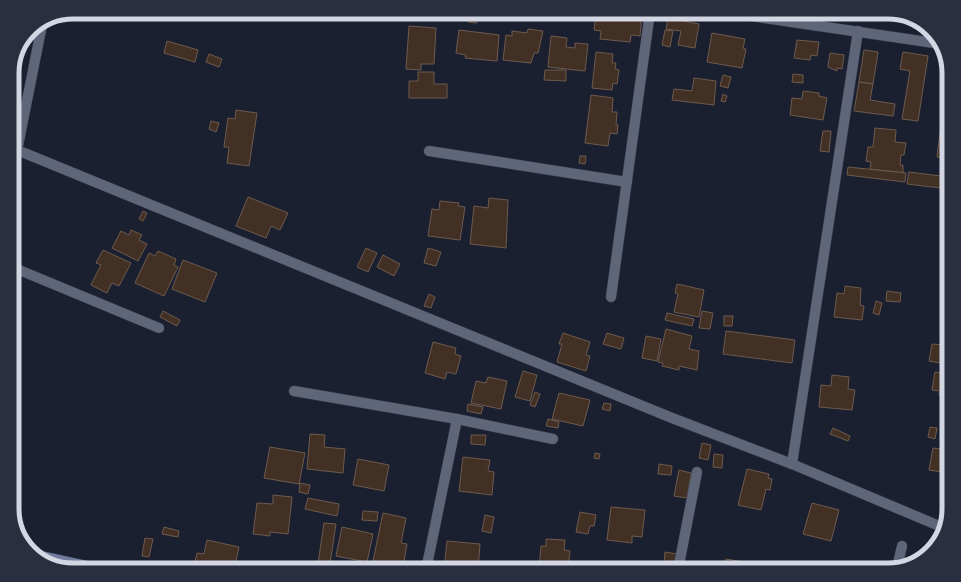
<svg xmlns="http://www.w3.org/2000/svg" width="961" height="582" viewBox="0 0 961 582" font-family="Inter,sans-serif">
<style>
.building{fill:#423024;stroke:#6e5a4d}
.lines{fill:none;stroke-linecap:round;stroke-linejoin:round}
.street-casing{stroke:#373a49;stroke-width:11}
.secondary-casing{stroke:#373a49;stroke-width:11}
.street{stroke:#5f667a;stroke-width:10}
.secondary{stroke:#707b9f;stroke-width:10}
.rim{fill:none;stroke:#d3d7e3;stroke-width:5}
</style>
<rect width="100%" height="100%" fill="#1b2031"/>
<!-- building -->
<g class="building">
<polygon points="596,12 642,14 640,36 631,35 630,42 600,39 601,31 594,30"/>
<polygon points="468,13 478,14 477,23 468,22"/>
<polygon points="668,18 699,24 695,48 678,45 681,31 666,29"/>
<polygon points="409,26 436,28 434,64 421,64 421,70 406,69"/>
<polygon points="528,29 543,31 538,53 534,53 531,63 503,60 506,35 512,36 512,31 527,33"/>
<polygon points="459,30 499,35 497,61 465,58 466,55 456,53"/>
<polygon points="665,30 673,31 670,47 662,45"/>
<polygon points="712,33 745,39 743,48 746,49 742,68 707,62"/>
<polygon points="551,36 567,38 566,47 575,48 575,43 588,44 585,71 548,67"/>
<polygon points="797,40 819,42 817,56 811,55 810,60 794,58"/>
<polygon points="167,41 198,50 195,62 164,53"/>
<polygon points="864,50 878,52 873,84 859,82"/>
<polygon points="596,52 613,54 612,63 616,63 615,69 619,70 617,84 613,83 612,90 592,88"/>
<polygon points="903,52 928,56 918,121 902,119 910,71 900,69"/>
<polygon points="830,53 844,55 842,69 837,68 837,71 828,67"/>
<polygon points="209,54 222,59 219,67 206,62"/>
<polygon points="545,70 566,70 566,81 544,80"/>
<polygon points="418,72 434,72 434,84 447,84 447,98 409,98 409,81 418,81"/>
<polygon points="793,74 803,75 803,83 792,82"/>
<polygon points="723,75 731,77 728,88 720,86"/>
<polygon points="694,78 716,81 714,105 672,100 674,89 692,91"/>
<polygon points="859,82 873,84 870,100 895,104 893,116 854,111"/>
<polygon points="803,91 819,93 819,96 827,98 823,120 790,115 792,98 802,99"/>
<polygon points="723,94 727,96 725,102 721,101"/>
<polygon points="591,95 613,98 612,112 617,112 616,125 618,125 617,134 610,133 608,146 585,143"/>
<polygon points="236,110 257,113 249,166 227,163 229,147 224,147 228,118 235,119"/>
<polygon points="211,121 219,123 216,132 209,129"/>
<polygon points="941,124 949,125 949,159 937,157"/>
<polygon points="875,128 896,130 895,142 906,143 904,155 901,155 900,165 903,165 903,173 870,169 871,162 866,161 868,147 873,147"/>
<polygon points="823,131 831,131 829,152 820,151"/>
<polygon points="580,156 586,156 585,164 579,163"/>
<polygon points="848,167 906,173 905,182 847,175"/>
<polygon points="909,172 949,177 949,189 907,184"/>
<polygon points="248,197 288,213 280,230 271,226 266,238 236,226"/>
<polygon points="489,198 508,200 506,248 470,244 474,206 488,208"/>
<polygon points="440,201 459,203 458,206 465,207 460,240 428,236 432,209 439,210"/>
<polygon points="143,211 147,213 143,221 139,219"/>
<polygon points="131,230 142,235 139,240 147,244 138,261 112,248 121,231 129,235"/>
<polygon points="366,248 377,253 368,272 357,267"/>
<polygon points="428,248 441,252 436,266 424,263"/>
<polygon points="103,250 131,263 119,286 112,283 107,293 91,285 101,265 96,263"/>
<polygon points="158,251 176,259 174,265 178,267 164,296 135,283 149,253 155,256"/>
<polygon points="383,255 400,264 394,276 377,267"/>
<polygon points="183,260 217,273 205,302 172,289"/>
<polygon points="677,284 704,290 699,317 674,312 678,294 675,293"/>
<polygon points="845,286 861,288 860,305 864,306 862,320 834,317 837,293 844,294"/>
<polygon points="887,291 901,293 900,302 886,301"/>
<polygon points="429,294 435,297 431,308 424,306"/>
<polygon points="876,301 882,303 879,315 873,313"/>
<polygon points="163,311 180,320 177,326 160,317"/>
<polygon points="702,311 713,313 710,329 699,328"/>
<polygon points="667,313 694,319 692,326 665,320"/>
<polygon points="724,316 733,316 732,326 724,326"/>
<polygon points="666,329 692,336 689,349 699,351 697,370 679,366 679,370 662,366 663,363 658,362"/>
<polygon points="726,331 795,340 792,363 723,354"/>
<polygon points="563,333 590,342 586,355 590,356 586,371 557,362 562,344 559,344"/>
<polygon points="607,333 624,338 621,349 603,344"/>
<polygon points="646,336 661,339 657,361 642,358"/>
<polygon points="433,342 456,348 455,354 461,356 456,374 447,372 445,379 425,373"/>
<polygon points="932,344 943,345 941,363 929,361"/>
<polygon points="944,367 949,368 949,396 939,395 940,391 932,390 935,372 943,373"/>
<polygon points="523,371 537,375 530,401 515,397"/>
<polygon points="832,375 849,377 848,389 855,390 852,410 819,407 821,385 831,386"/>
<polygon points="488,377 507,381 501,409 471,403 476,381 486,383"/>
<polygon points="535,392 540,394 535,407 530,405"/>
<polygon points="559,393 590,400 583,426 552,419"/>
<polygon points="604,403 611,404 610,411 602,409"/>
<polygon points="468,404 483,407 481,414 467,411"/>
<polygon points="949,404 949,438 942,437"/>
<polygon points="548,419 559,422 558,428 546,426"/>
<polygon points="930,427 937,428 935,439 928,437"/>
<polygon points="833,428 850,436 848,441 830,434"/>
<polygon points="310,434 325,435 324,447 345,449 343,473 307,469"/>
<polygon points="471,435 486,435 485,445 471,444"/>
<polygon points="702,443 711,445 708,460 699,458"/>
<polygon points="270,447 305,453 299,484 264,478"/>
<polygon points="933,448 949,450 949,473 929,470"/>
<polygon points="595,453 600,454 599,459 594,458"/>
<polygon points="714,454 723,455 722,468 713,467"/>
<polygon points="463,457 490,460 488,471 494,472 492,495 459,491"/>
<polygon points="358,459 389,465 384,491 353,485"/>
<polygon points="659,464 672,466 671,475 658,474"/>
<polygon points="747,469 769,474 768,478 772,479 770,490 766,489 761,510 738,505"/>
<polygon points="679,470 691,473 687,498 674,496"/>
<polygon points="300,483 310,485 308,494 299,492"/>
<polygon points="273,495 292,497 288,534 270,532 270,536 253,534 257,503 273,504"/>
<polygon points="308,498 339,504 337,516 305,509"/>
<polygon points="812,503 839,510 831,541 803,534"/>
<polygon points="611,507 645,510 642,537 632,536 632,543 607,540"/>
<polygon points="363,511 378,512 377,521 362,520"/>
<polygon points="580,512 596,515 594,526 590,526 588,534 576,532"/>
<polygon points="383,513 406,518 401,543 407,544 403,567 373,561"/>
<polygon points="485,515 494,517 491,533 482,531"/>
<polygon points="324,523 336,524 329,570 317,570"/>
<polygon points="164,527 179,531 178,537 162,534"/>
<polygon points="342,527 373,534 367,562 336,556"/>
<polygon points="145,538 153,539 149,557 142,556"/>
<polygon points="546,539 565,540 564,550 570,551 568,568 560,567 560,570 539,570 541,546 546,546"/>
<polygon points="207,540 239,547 234,570 193,570 197,553 204,554"/>
<polygon points="447,541 480,544 478,570 444,570"/>
<polygon points="665,552 677,554 676,565 664,564"/>
<polygon points="726,559 755,564 754,570 724,570"/>
</g>
<g class="lines">
<defs>
<g id="street">
<polyline points="724,12 941,44"/>
<polyline points="17,150 672,418 792,464 944,528"/>
<polyline points="429,151 627,182"/>
<polyline points="12,176 42,25"/>
<polyline points="12,267 159,328"/>
<polyline points="611,297 650,12"/>
<polyline points="294,391 457,419 553,439"/>
<polyline points="792,464 858,31"/>
<polyline points="897,568 902,546"/>
<polyline points="426,570 457,419"/>
<polyline points="678,570 697,472"/>
</g>
<polyline id="secondary" points="36,555 105,570"/>
</defs>
<!-- street casing -->
<use href="#street" class="street-casing"/>
<!-- secondary casing -->
<use href="#secondary" class="secondary-casing"/>
<!-- street -->
<use href="#street" class="street"/>
<!-- secondary -->
<use href="#secondary" class="secondary"/>
</g>
<!-- crop -->
<path d="M0 0H961V582H0ZM73 19H888A54 54 0 0 1 942 73V509A54 54 0 0 1 888 563H73A54 54 0 0 1 19 509V73A54 54 0 0 1 73 19Z" fill="#2a2f3f" fill-rule="evenodd"/>
<path class="rim" d="M73 19H888A54 54 0 0 1 942 73V509A54 54 0 0 1 888 563H73A54 54 0 0 1 19 509V73A54 54 0 0 1 73 19Z"/>
</svg>
